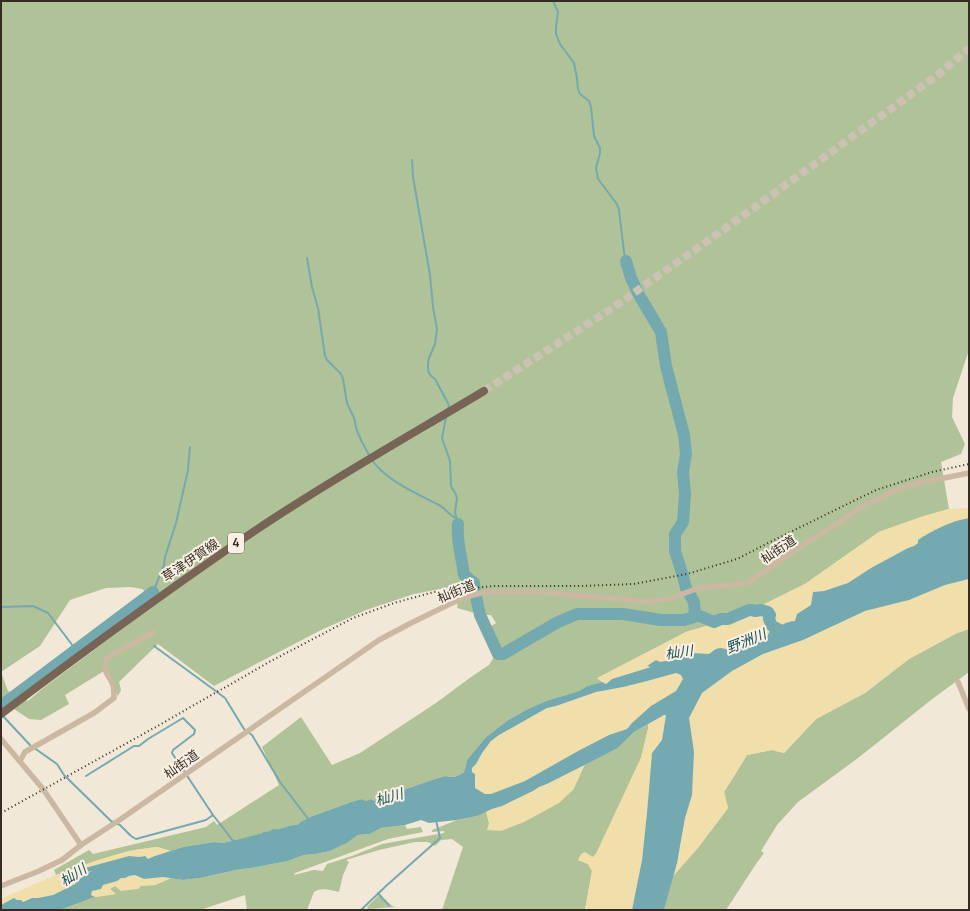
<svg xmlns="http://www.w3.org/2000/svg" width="970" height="911" viewBox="0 0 970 911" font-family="Manrope,'Noto Sans JP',sans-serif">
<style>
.green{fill:#b0c297;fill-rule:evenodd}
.sand{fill:#f0deab}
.water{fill:#75a9b0;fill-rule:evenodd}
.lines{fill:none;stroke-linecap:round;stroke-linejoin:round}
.stream{stroke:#75a9b0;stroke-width:2}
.river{stroke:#75a9b0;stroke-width:12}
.primary-tunnel{stroke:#ccc2b3;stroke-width:8;stroke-dasharray:8 4;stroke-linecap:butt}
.street{stroke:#cbb8a3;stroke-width:5.5}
.primary{stroke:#786455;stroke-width:8}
.rail{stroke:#352c25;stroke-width:2;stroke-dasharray:1 3;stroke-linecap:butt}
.labels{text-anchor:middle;stroke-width:4;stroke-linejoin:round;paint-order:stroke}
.shield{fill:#faf1e4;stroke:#70675e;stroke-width:1}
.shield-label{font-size:12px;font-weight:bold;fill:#352c25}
.street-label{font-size:13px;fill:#352c25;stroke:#faf1e4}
.water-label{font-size:14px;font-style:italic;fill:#194f58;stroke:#faf1e4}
</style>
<rect width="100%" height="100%" fill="#f2e8d7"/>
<!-- green -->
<g class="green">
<path d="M1,1H969V350L953,398L952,417L965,444L961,454L941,462L949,509L924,516L879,532L805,584L740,616L686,632L598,678L602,682L587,686L579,691L546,701L528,709L508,720L485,738L467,760L464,772L461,774L454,777L445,776L432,780L406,789L397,794L387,798H384L375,801L371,799L366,801L362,799L354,801L310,817L302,821L297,825C290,825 284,829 277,830C273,831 268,831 264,832V833L223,843L214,842L183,847L171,851L157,847L130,851L87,864L56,875L54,870L89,850L93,854L206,827L214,821L217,825L279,785L262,747L301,717L332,765L360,753L436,703L471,677L489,665L499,649L487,629L496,623L491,615H482L457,608L461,585L414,594L366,610L321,630L214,686L158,644L119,682L121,690L118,696L104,671L65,695L69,704L41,720L29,719L8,705L1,708ZM130,587L142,589L158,602L42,689L28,701L8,691L1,672L40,646L70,600L106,588Z"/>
<polygon points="969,629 969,672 931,700 858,758 798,802 777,825 761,851 764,853 756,864 726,910 664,910 673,876 697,849 728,808 724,792 747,755 772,750 784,753 816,719 865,693 909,659 957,633"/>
<path d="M648,724V729L641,758L596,854L593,857L578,860L588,864L592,871L585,910H442L463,847L452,839L441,840L435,846L428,842H415L379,850L346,860L349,862L343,875L339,892C330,890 322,887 314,892L307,910H247L245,895L200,910H60L95,897L115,894L110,889L115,886L155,885L171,878L183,880L200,878L236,870L251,868L288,861L304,855L316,854L330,851L347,843L358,835L370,834L381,828L405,825L407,829L421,827L423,832L388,839L295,873L294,875L314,870L323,871L327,864L352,856L382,844L444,833V831L432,832V830L457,820L477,816L486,811L489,823L573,790L585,764L618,748L634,732Z"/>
<polygon points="379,895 388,907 390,906 385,900 385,899 391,905 395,907 368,909 367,907"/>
</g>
<!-- sand -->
<g class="sand">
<polygon points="969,508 969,518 963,519 918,543 914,546 908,548 871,568 848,583 824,591 813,592 811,605 797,614 795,621 770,631 768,636 761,637 759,639 744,643 742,646 730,651 714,649 709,654 692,653 676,659 660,662 656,660 647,666 653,667 612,679 606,684 602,682 597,678 686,632 740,616 805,584 879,532 924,516 949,509"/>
<polygon points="969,579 969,629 957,633 909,659 865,693 816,719 784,753 772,750 747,755 724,792 728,808 697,849 673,876 681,844 685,818 692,795 689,718 702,693 732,671 763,654 803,640 865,611 909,600 945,585"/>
<polygon points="676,673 681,675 683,679 676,691 632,723 627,729 609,735 578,751 525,781 491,794 485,794 475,788 475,774 472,772 472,768 476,764 482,753 491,741 499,735 527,719 534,716 547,708 556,706 596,692 604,690 612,689"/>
<polygon points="664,715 666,715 662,740 652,753 647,813 642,860 632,910 585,910 592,871 588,864 578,860 581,854 585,852 593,857 596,854 641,758 648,729 648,724"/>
<polygon points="585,764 573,790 559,803 524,822 501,831 487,830 489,823 486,811 492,809 502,806 533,791 539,787 547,784"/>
<path d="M157,847L171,851L155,856L147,860L145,856L139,857L129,856L74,871L94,870L85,874L75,884L53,895L38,898H32L23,902L17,900L14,898L1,905V899C43,880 85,862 129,851C138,849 148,848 157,847Z"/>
<polygon points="135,875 144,879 163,877 171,878 155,885 141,886 138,889 121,891 115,886 110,889 116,894 95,897 91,895 92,891 101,889 103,885 121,878 126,878 129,876"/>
</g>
<!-- water -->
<path class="water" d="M969,518V579L945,585L909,600L865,611L803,640L763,654L732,671L702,693L689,718L694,752L692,795L685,818L677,863L664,910H632L642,860L647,813L652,753L662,740L666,715H664L634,732L618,748L547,784L539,787L533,791L502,806L492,809L477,816L457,820L429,823L421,820L405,825L381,828L370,834L358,835L347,843L330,851L316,854L304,855L288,861L251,868L236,870L200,878L183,880L163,877L144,879L135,875L129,876L125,878H121L117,881L103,885L101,889L92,891L91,895L95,897L60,910H1V905L14,898L17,900H21L23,902L32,898H38L53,895L75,884L85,874L92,871L73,874L74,871L129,856L139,857L145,856L148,859L155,856L183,847L214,842L223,843L263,833V832L270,831L273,829C281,831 288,824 297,825L302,821L310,817L354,801L362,799L366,801L371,799L375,801L384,798H387L397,794L406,789L432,780L445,776L454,777L461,774L464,772L467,760L485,738L508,720L528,709L546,701L579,691L587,686L602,682L606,684L612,679L651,667L647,666L656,660L660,662L676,659L692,653L709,654C717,647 720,646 730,651L742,646L744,643L759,639L761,637L767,636L770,631C778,628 786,621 795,621L797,614L811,605L813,592L824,591L848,583L871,568L908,548L914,546L918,543V540C933,530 951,521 969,518ZM676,673L681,675L683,679L676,691L651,706L632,723L627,729L609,735L578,751L525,781L491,794H485L475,788V774L472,772V768L476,764L482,753L491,741L499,735L547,708L556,706L596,692L623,687L647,681Z"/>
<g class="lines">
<!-- stream -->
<g class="stream">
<polyline points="553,1 558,12 557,20 556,27 556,34 560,44 574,63 577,78 578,89 580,94 589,101 591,107 594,136 600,148 600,153 596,168 598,179 617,204 619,210 624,252 626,261"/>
<polyline points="412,160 413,177 430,275 433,307 437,329 435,344 429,358 428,364 428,370 430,375 435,379 449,405 448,410"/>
<polyline points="307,258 312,287 318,308 325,356 327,360 341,374 343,379 347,403 354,418 357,431 361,440 370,457"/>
<polyline points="446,417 442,438 450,461 451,486 456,495 457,498 455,512 458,524"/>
<path d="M372,460C385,480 418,494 439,505C445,508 449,515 456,518"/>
<polyline points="153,592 164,565 165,557 176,523 188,470 190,447"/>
<polyline points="1,607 33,606 48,613 76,650"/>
<polyline points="154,646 213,689 225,698 244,729 252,735 280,782 309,820"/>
<polyline points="2,715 30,745 57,764 64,775 111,821 120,825 131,836 136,839 206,820 213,815"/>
<polyline points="86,776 134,746 139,746 148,739 183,718 195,730 194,734 173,750 172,753 213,815 234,842"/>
<polyline points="378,893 389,906"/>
<polyline points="361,910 386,886 440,838 436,820"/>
</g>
<!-- river -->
<g class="river">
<polyline points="626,261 631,278 639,295 661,332 666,366 684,435 686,454 683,472 685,494 683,522 675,534 675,551 682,573 686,588 694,602 695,614 714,622 721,619 728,619 749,610 752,610 755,611 761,610 768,612 770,615 769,619 772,626 782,631 791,631"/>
<path d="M458,524C456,540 462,558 464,575L474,583L475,592L480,615L498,654H503L558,622L577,614H623L661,620H684L694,617L697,615"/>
<polyline points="1,706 153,592"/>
</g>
<!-- primary-tunnel -->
<polyline class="primary-tunnel" points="484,391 614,307 733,223 939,74 969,48"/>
<!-- street -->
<g class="street">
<polyline points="958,682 969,709"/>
<polyline points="1,739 43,789 81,845"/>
<path d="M20,761L25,752L94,713L114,698C114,694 114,689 113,685C109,674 100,670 107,658L153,632"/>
<polyline points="1,886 39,871 62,860 81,845 118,821 379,640 411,623 452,603 473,595 485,592 539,592 639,601 667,600 698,588 740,584 747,583 797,549 840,522 863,506 894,491 914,484 969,473"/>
</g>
<!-- primary -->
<path class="primary" d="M1,714C86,650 171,587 259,528C332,479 409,436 484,391"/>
<!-- rail -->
<polyline class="rail" points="1,813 154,728 271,661 353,618 394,603 434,592 494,586 581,586 634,584 687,574 737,559 770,542 876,490 932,472 969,464"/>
</g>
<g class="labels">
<!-- shield labels -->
<rect class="shield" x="228" y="533" width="16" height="20" rx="3"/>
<g class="shield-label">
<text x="236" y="547">4</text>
</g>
<!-- street labels -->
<g class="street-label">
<text transform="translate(778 549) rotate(-34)" y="5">杣街道</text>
<text transform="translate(190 560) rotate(-34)" y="5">草津伊賀線</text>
<text transform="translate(456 591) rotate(-22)" y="5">杣街道</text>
<text transform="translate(181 764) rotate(-35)" y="5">杣街道</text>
</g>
<!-- water labels -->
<g class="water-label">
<text transform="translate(746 641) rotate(-22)" y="5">野洲川</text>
<text transform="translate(679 652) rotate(-7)" y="5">杣川</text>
<text transform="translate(389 797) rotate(-16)" y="5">杣川</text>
<text transform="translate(73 875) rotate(-33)" y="5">杣川</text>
</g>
</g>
<!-- border -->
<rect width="970" height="911" fill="none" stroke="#352c25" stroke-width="4"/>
</svg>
